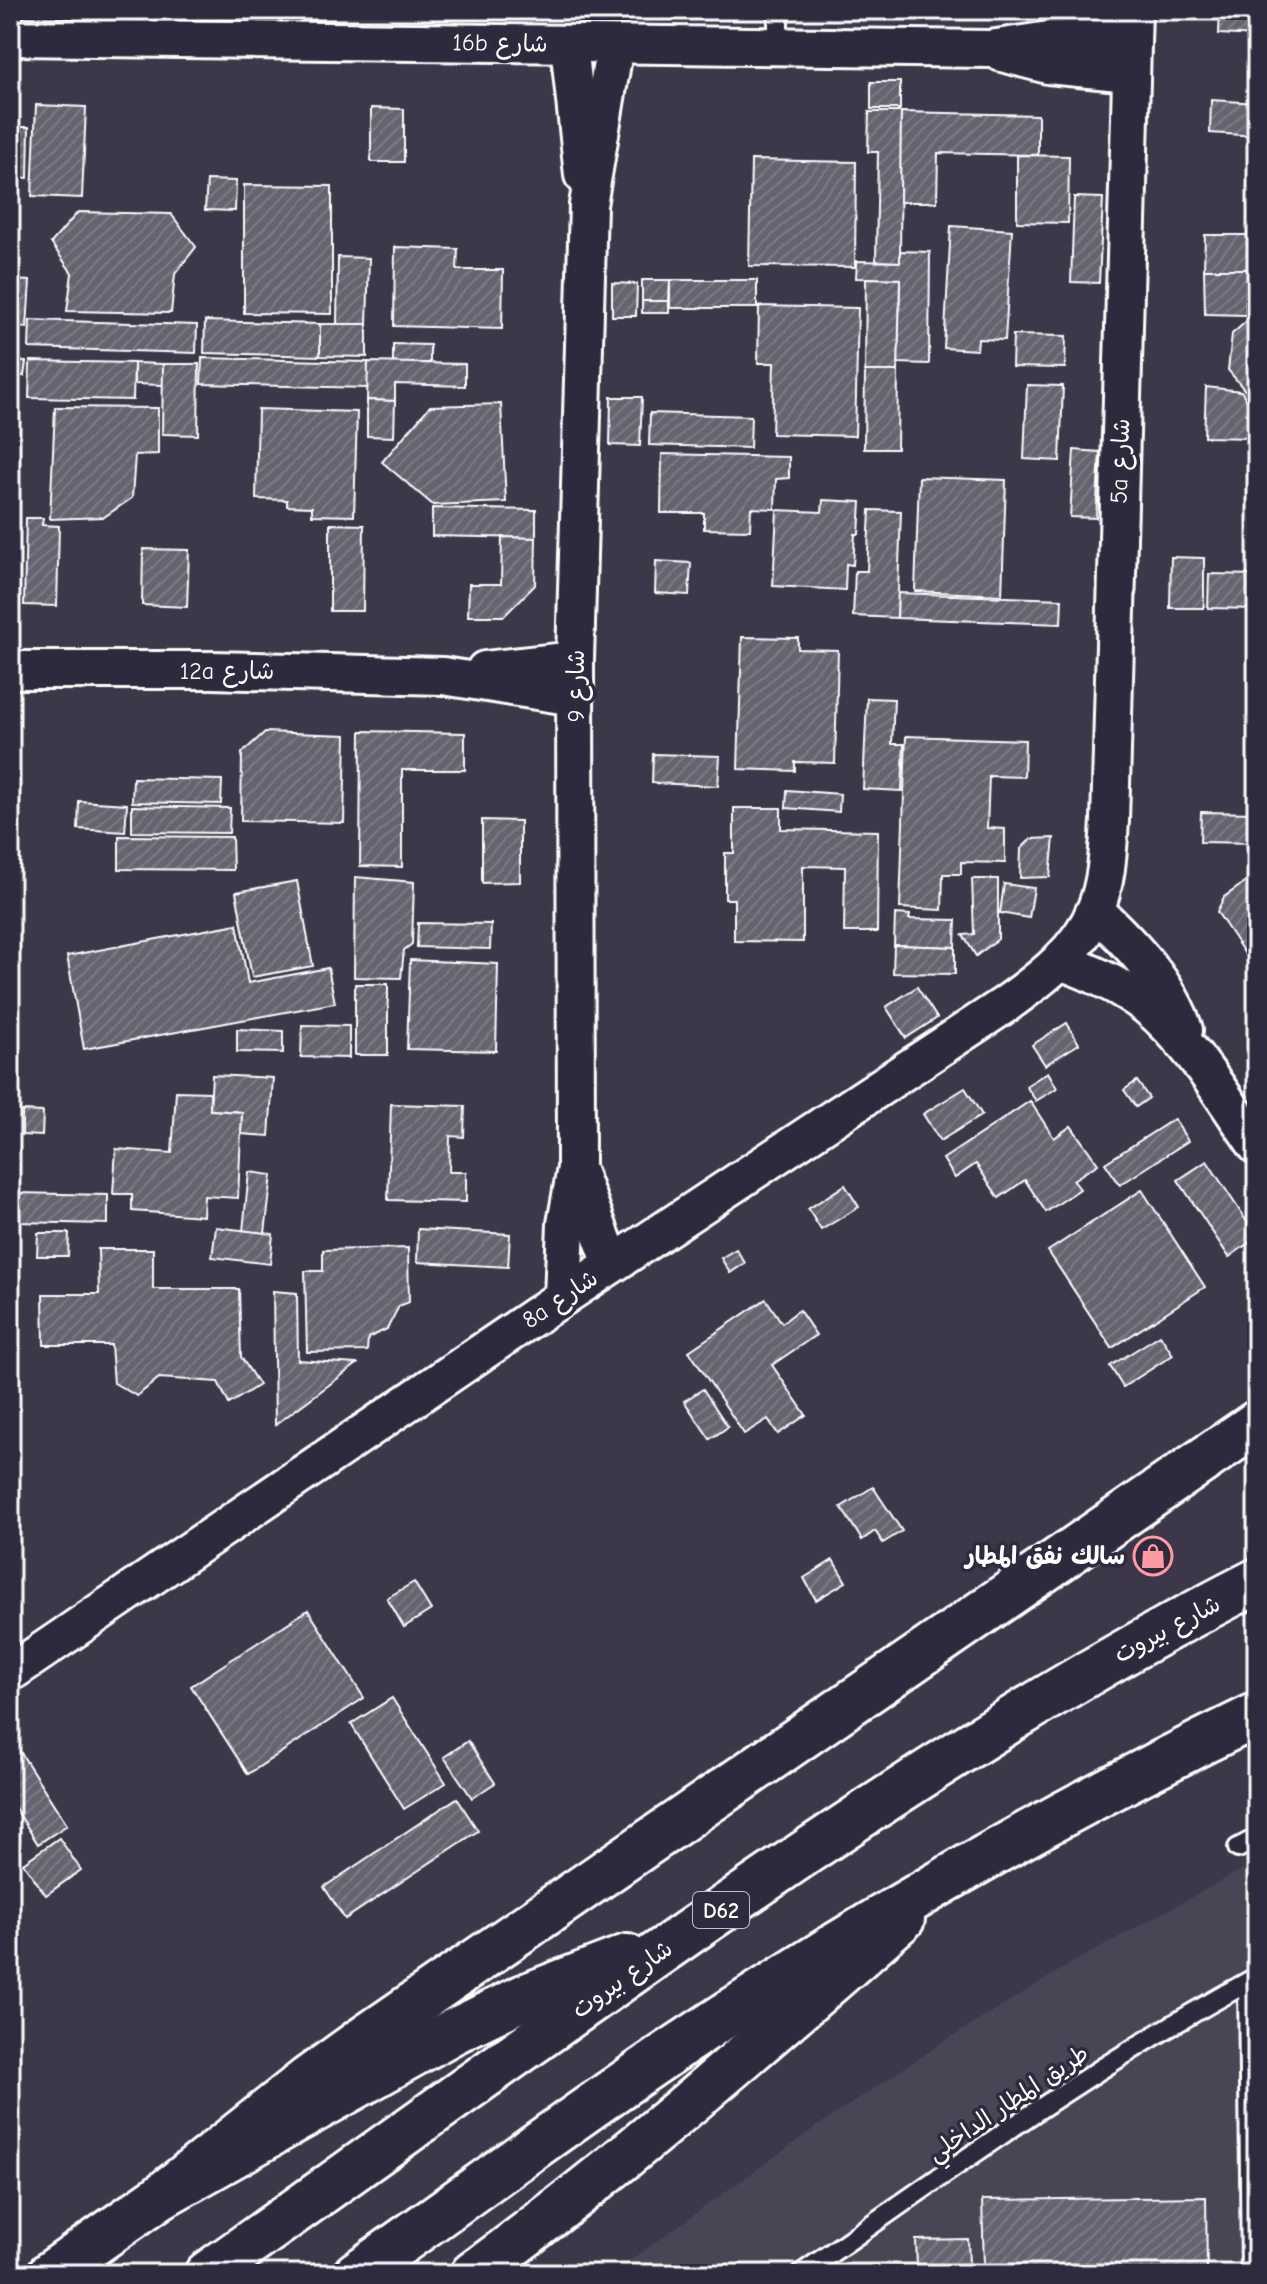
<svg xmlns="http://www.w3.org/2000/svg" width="1267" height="2284" viewBox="0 0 1267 2284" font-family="'Comic Neue','Playpen Sans Arabic',sans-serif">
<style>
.built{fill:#494455}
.building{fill:url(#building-hatch);stroke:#fff;stroke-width:2}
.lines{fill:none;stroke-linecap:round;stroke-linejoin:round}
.lane-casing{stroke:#fff;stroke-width:24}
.street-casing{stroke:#fff;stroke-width:42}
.secondary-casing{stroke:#fff;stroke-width:50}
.primary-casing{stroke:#fff;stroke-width:50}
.lane{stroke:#2f2a3d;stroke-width:18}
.street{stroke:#2f2a3d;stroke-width:36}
.secondary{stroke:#2f2a3d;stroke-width:44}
.primary{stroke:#2f2a3d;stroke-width:44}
.labels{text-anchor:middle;stroke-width:7;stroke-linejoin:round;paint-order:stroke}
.shield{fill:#2f2a3d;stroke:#c1bfc5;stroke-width:2}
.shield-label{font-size:22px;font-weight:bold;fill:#fff}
.street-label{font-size:24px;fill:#fff;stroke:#2f2a3d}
.poi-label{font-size:24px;font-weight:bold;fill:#fff;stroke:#2f2a3d;text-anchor:end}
</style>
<defs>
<pattern id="building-hatch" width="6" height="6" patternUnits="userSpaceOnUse" patternTransform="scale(2)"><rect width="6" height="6" fill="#666270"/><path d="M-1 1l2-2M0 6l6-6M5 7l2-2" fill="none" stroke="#7d7a85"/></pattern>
</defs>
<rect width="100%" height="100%" fill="#3c3749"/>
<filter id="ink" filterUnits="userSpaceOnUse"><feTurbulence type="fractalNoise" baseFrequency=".0125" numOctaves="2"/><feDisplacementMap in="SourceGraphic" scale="16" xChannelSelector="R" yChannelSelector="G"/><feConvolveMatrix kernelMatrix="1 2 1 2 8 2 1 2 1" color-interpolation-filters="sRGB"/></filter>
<g filter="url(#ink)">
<!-- built -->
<polygon class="built" points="1257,1861 1257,2274 611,2274 813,2129 940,2044 1070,1964"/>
<!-- building -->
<g class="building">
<polygon points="1220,10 1257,10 1257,36 1219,34"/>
<rect x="871" y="82" width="29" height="27"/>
<polygon points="1211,100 1257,103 1257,136 1210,133"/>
<polygon points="36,105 86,107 82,198 32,196"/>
<polygon points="371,108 404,109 404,162 371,162"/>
<polygon points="869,112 901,112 900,262 876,261 878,152 868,152"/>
<polygon points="901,112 1038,115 1038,155 938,153 937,202 900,202"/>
<polygon points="10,127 29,127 28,178 10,177"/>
<polygon points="1017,155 1069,156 1068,223 1017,222"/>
<polygon points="751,160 856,162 855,267 749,266"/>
<polygon points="207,180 236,181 235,211 205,210"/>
<polygon points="244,185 332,186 332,314 244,313"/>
<polygon points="1074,197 1103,198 1099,283 1071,282"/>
<polygon points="78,212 171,214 196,247 175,274 171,313 67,311 72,273 51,243"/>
<polygon points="951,226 1012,230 1005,340 978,339 977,350 944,348"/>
<polygon points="1205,235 1257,235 1257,269 1204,269"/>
<polygon points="395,247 458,249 457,270 503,270 502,329 394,326"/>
<polygon points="900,251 930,252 929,364 898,363 900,279 856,278 857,261 900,262"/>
<polygon points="338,257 369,258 367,324 337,324"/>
<polygon points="1204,269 1257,269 1257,296 1246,296 1246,315 1205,314"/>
<polygon points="866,278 900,279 898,371 865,371"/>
<polygon points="10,280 30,281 27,328 10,326"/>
<polygon points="642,280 670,280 669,301 642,301"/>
<rect x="670" y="280" width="87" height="28"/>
<polygon points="612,283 637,284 636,316 612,316"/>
<rect x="642" y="301" width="27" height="12"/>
<polygon points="759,306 858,308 855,436 772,434 774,363 758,363"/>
<polygon points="1257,312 1257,405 1228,370 1232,334"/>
<polygon points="30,320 197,325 196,353 29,348"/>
<polygon points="205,321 320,324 320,356 204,353"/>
<polygon points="320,324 367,324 367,357 320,356"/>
<polygon points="1013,335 1066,336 1065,368 1012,367"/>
<polygon points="393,344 430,345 430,363 393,363"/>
<polygon points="202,358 368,362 368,388 201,384"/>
<polygon points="10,360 26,362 24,376 10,375"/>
<polygon points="30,361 134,363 133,400 29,398"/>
<polygon points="368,362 465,364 465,386 395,384 395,401 367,400"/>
<polygon points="134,363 163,364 163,385 134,384"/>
<polygon points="163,364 199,364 198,435 162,434"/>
<polygon points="865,371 898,371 897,449 864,449"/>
<polygon points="1027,385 1063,386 1060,461 1024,459"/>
<polygon points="1206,387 1241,391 1257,414 1257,438 1204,437"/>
<polygon points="611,397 642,397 640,446 610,445"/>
<polygon points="367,400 395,401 394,437 367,436"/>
<polygon points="10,404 18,404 16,521 10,521"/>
<polygon points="501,404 506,502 433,505 382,462 430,406"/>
<polygon points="55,407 158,408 158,454 135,455 132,498 104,517 50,519"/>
<polygon points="258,409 357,412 354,516 312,515 312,507 287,506 287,500 256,499"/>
<polygon points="650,413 751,416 750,448 649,445"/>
<polygon points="1074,450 1100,452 1096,518 1070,517"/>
<polygon points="662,454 789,457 789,478 776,479 775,509 751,508 750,530 704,529 704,513 661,513"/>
<polygon points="919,477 1006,480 1002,595 915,591"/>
<polygon points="823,500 861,502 859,534 855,534 853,565 846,564 845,590 773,586 777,510 822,512"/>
<polygon points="432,508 536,510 536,538 432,536"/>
<polygon points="870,510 901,511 897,618 853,616 855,571 867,571"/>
<polygon points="26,518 43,518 42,525 59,526 57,606 24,605"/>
<polygon points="330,524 364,525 363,611 330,611"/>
<polygon points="502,537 536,538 535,585 504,616 468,616 469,584 501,584"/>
<polygon points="143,549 189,550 187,607 142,605"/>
<polygon points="1171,557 1204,558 1204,608 1170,608"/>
<polygon points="656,561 691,563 689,595 655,593"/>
<polygon points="1209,574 1257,575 1257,609 1208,608"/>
<polygon points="898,593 1062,599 1061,624 897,618"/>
<polygon points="742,637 798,638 798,649 838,650 835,763 795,762 795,771 738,769"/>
<polygon points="867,698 894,699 892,744 904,744 902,791 863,789"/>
<polygon points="361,731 465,733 465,770 402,770 402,867 360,866"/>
<polygon points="265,732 346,735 344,823 241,821 242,753"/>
<polygon points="906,736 1025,740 1024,777 989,776 987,828 1005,829 1005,863 961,862 961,874 943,874 942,910 900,908"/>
<polygon points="653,754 720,756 718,786 652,783"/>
<polygon points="133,778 222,780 221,804 132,802"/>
<polygon points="787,790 840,794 839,812 786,808"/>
<polygon points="79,801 127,804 125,832 78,829"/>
<polygon points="132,806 230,808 229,833 132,832"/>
<polygon points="734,808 781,808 781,829 878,831 877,932 844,932 845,867 803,866 803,942 734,941 734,899 725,899 725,853 734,853"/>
<polygon points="1201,812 1257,813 1257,843 1200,842"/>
<polygon points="482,820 520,821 520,882 482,883"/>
<polygon points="119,836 232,837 233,870 119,869"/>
<polygon points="1054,838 1050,877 1020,878 1021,849 1031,839"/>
<polygon points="355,877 414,882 412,944 404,950 401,978 354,977"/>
<polygon points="972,879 998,879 998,939 976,956 963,935 974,934"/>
<polygon points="297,881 313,966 252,977 236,892"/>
<polygon points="1247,881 1257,882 1257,972 1217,912 1224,897"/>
<polygon points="1004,884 1034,888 1029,918 1000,913"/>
<polygon points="895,914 910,915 909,919 956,920 955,947 894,945"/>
<polygon points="418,923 491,924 490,949 417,947"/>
<polygon points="237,924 248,983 328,968 335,1003 84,1049 67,956"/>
<polygon points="894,945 955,947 955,974 893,973"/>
<polygon points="410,960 498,964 496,1051 407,1049"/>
<rect x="355" y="984" width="33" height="71"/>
<polygon points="917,987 937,1018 906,1038 886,1007"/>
<polygon points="1067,1023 1079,1044 1045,1065 1032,1045"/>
<polygon points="302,1025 349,1026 349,1058 301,1057"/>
<polygon points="237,1029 283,1031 283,1053 237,1052"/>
<polygon points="1048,1072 1057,1088 1036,1101 1026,1086"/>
<polygon points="212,1075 273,1078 269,1136 241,1134 242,1112 210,1110"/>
<polygon points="1137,1081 1149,1098 1136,1107 1124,1090"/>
<polygon points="965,1088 982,1115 940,1141 923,1114"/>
<polygon points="176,1091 210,1092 210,1110 242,1112 238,1198 204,1196 203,1216 132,1211 132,1194 113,1194 116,1149 172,1153"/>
<polygon points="10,1094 16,1095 13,1224 10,1224"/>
<polygon points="1030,1101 1054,1138 1071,1126 1098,1164 1073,1180 1080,1189 1046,1212 1025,1180 999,1198 976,1164 955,1178 943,1159"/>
<polygon points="391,1104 465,1106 464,1137 450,1136 449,1172 466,1172 466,1202 388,1200"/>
<polygon points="22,1111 43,1112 42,1136 22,1135"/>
<polygon points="1174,1119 1188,1141 1120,1185 1105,1163"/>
<polygon points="1207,1161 1257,1237 1229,1257 1178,1180"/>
<polygon points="249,1172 272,1175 265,1233 243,1231"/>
<polygon points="845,1185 859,1207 821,1230 808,1209"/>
<polygon points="1142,1190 1205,1287 1112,1348 1048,1251"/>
<polygon points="17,1193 108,1195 108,1224 16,1222"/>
<polygon points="216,1227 273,1234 270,1264 212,1257"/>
<polygon points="418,1229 510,1234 508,1267 417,1262"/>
<polygon points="38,1233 69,1233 68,1256 37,1256"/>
<polygon points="408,1248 409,1302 399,1306 387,1329 368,1338 367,1351 307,1352 305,1271 323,1271 323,1250"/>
<polygon points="98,1249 153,1249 153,1289 239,1289 241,1357 259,1385 229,1404 218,1382 159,1378 137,1396 114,1383 111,1345 44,1345 43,1294 99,1294"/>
<polygon points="736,1249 745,1263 730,1273 721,1258"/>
<polygon points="273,1291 297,1293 298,1360 357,1364 275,1425"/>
<polygon points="766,1299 782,1323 799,1310 816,1335 772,1365 806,1415 778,1434 768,1419 744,1434 689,1351"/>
<polygon points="1160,1335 1173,1355 1123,1387 1110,1366"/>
<polygon points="703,1389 728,1427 710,1439 684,1401"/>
<polygon points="873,1487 902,1531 883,1543 875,1531 862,1540 841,1507"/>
<polygon points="833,1560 846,1582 816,1600 804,1578"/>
<polygon points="414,1582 431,1610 404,1627 387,1598"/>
<polygon points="308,1610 364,1698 248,1774 191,1686"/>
<polygon points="392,1698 446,1783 404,1809 351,1724"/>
<polygon points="12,1739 67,1825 38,1844 10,1800"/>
<polygon points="468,1741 495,1783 472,1798 444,1757"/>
<polygon points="457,1798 478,1831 345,1919 324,1887"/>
<polygon points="59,1838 81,1870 46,1895 23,1863"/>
<polygon points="1206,2197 1207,2274 871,2274 871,2267 984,2266 982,2200"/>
<polygon points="968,2239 969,2265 917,2267 916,2240"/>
</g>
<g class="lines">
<defs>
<g id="lane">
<polyline points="778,47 778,10"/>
<polyline points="1238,1848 1257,1838"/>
<polyline points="1248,1982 1251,2274"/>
<path d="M801,2274C950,2170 1097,2063 1257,1977"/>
</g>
<g id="street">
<polyline points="10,37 990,49 1049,40 1132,36"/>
<polyline points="569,44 583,175"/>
<polyline points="1002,53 1048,65 1130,73"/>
<polyline points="10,670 212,670 443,676 575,697"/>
<polyline points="485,670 575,660"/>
<path d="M1096,911C1131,944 1169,983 1184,1030"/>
<path d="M1060,961C1091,972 1121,986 1147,1006C1192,1043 1224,1099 1257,1146"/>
<polyline points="576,1168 612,1264"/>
<polyline points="563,1297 566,1224 576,1168 575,660 588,205 615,45"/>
<path d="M10,1673L563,1297L1006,1004C1041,979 1080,950 1096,908C1107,881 1108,850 1110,821L1133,10"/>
</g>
<g id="secondary">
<polyline points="50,2274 161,2196 308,2079 362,2040 1257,1423"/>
<path d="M473,2274C623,2165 762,2041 902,1919"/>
</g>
<g id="primary">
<polyline points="161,2196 452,2032 526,1996 627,1957"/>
<path d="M207,2274C398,2138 587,2001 781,1869C935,1765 1091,1665 1257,1581"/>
<path d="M356,2274C463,2199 567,2121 676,2048C861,1924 1056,1812 1257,1715"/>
</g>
</defs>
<!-- lane casing -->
<use href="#lane" class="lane-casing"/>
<!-- street casing -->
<use href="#street" class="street-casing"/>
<!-- secondary casing -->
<use href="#secondary" class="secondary-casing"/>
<!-- primary casing -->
<use href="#primary" class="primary-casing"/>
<!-- lane -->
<use href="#lane" class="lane"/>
<!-- street -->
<use href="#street" class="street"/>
<!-- secondary -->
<use href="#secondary" class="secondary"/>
<!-- primary -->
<use href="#primary" class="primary"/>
</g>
</g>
<!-- icons -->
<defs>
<symbol id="shop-ring" viewBox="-11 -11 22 22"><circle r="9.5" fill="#2f2a3d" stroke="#ff9aa2" stroke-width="1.5"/><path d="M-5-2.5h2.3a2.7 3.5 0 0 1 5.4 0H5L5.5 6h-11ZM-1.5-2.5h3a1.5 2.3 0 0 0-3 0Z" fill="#ff9aa2"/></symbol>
</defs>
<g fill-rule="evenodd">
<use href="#shop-ring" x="1131" y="1534" width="44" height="44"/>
</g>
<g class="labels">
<!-- shield labels -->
<rect class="shield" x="693" y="1892" width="56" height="36" rx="6"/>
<g class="shield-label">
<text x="721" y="1918">D62</text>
</g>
<!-- street labels -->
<g class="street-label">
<text transform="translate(500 43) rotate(1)" y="8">16b شارع</text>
<text transform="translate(1120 461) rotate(-88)" y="8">5a شارع</text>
<text x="227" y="679">12a شارع</text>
<text transform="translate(576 686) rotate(-90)" y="8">شارع 9</text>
<text transform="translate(560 1299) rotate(-34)" y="8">8a شارع</text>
<text transform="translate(1167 1629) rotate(-28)" y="8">شارع بيروت</text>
<text transform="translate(622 1979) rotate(-35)" y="8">شارع بيروت</text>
<text transform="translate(1008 2103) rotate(-34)" y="8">طريق المطار الداخلي</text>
</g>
<!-- poi labels -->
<g class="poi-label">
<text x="1125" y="1564">سالك نفق المطار</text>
</g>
</g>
<!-- margin -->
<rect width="1267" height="2284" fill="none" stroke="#2f2a3d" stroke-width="40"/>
<rect x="20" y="20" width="1227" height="2244" fill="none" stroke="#fff" stroke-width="3" filter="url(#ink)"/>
</svg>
